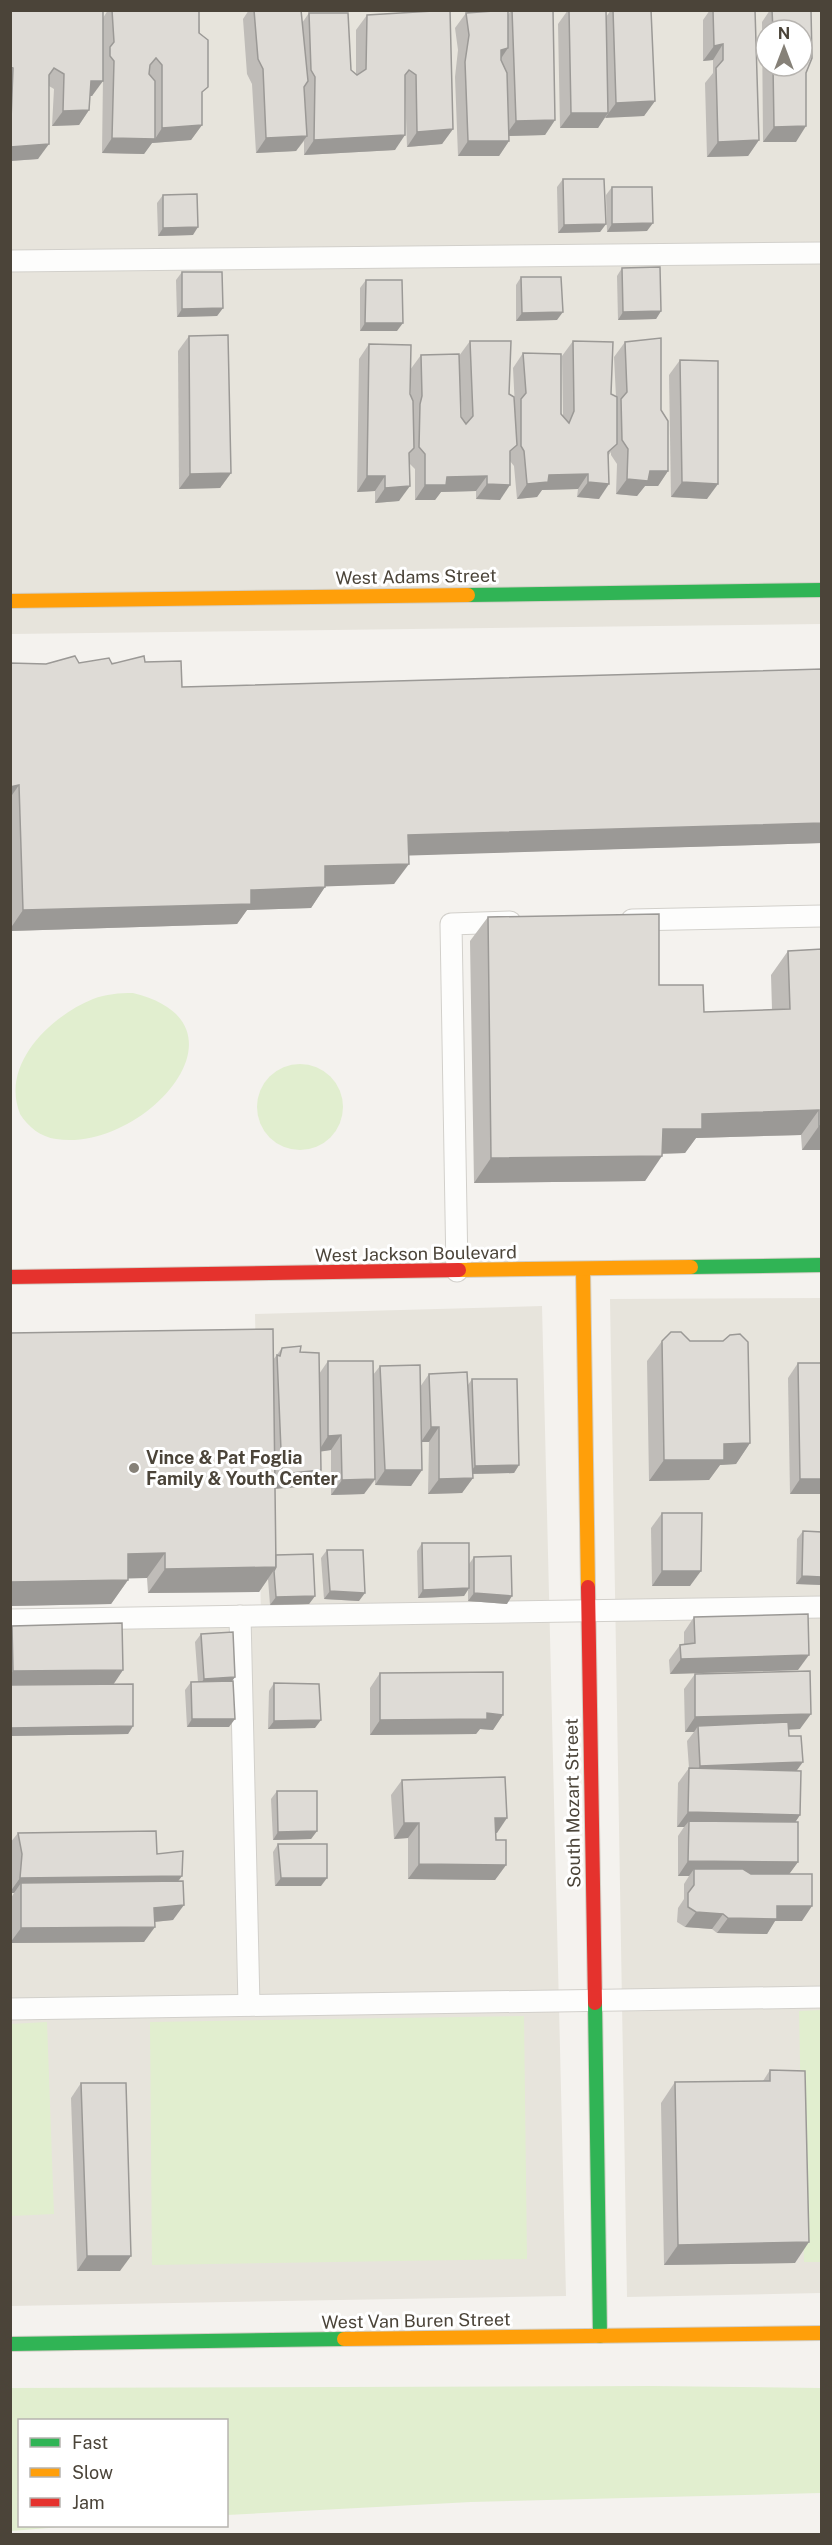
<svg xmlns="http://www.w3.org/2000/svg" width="832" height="2545" viewBox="0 0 832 2545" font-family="'Public Sans',sans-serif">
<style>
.residential{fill:#e7e4dc;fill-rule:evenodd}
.green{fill:#e1eecf}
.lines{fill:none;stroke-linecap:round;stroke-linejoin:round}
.lane-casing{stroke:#d2d0cb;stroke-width:23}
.fast-casing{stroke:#d3cfc5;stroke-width:16}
.slow-casing{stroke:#d3cfc5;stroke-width:16}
.jam-casing{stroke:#d3cfc5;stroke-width:16}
.lane{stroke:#fdfdfc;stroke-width:21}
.fast{stroke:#30b455;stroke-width:14}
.slow{stroke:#ff9f0a;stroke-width:14}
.jam{stroke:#e5322d;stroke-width:14}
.wall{fill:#bfbcb8;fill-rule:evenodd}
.shaded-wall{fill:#9b9996}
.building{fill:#dedbd6;stroke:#9b9996;stroke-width:1.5}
.poi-dot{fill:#868178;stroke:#fff;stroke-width:2}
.labels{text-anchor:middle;stroke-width:6;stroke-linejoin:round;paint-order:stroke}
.street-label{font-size:18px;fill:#4b4439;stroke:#fff}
.poi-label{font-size:18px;font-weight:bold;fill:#4b4439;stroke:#fff;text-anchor:start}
</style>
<rect width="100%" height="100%" fill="#f4f2ee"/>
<!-- residential -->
<g class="residential">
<path d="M10,11H821V624L11,634ZM766,30H802V66H766Z"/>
<polygon points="821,1298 821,2293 627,2297 610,1299"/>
<polygon points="542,1306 566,2296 11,2306 10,1620 261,1616 255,1314"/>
</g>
<!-- green -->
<g class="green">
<path d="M133,993C260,1024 143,1153 56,1139C41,1137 28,1127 20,1114C0,1064 51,1016 93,999C106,994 119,993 133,993Z"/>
<circle cx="300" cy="1107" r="43"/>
<polygon points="821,2010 821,2262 804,2262 799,2011"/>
<polygon points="524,2016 527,2259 152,2265 150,2022"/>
<polygon points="47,2022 54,2214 11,2216 11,2024"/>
<polygon points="651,2386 821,2388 821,2493 471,2502 227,2515 226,2420 20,2420 20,2526 73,2526 11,2531 11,2388"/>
</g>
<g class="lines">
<defs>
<g id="lane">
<polyline points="10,261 822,253"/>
<polyline points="632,920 822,916"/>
<polyline points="457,1271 451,924 510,922"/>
<polyline points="240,1616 249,2005"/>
<polyline points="10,1620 822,1607"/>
<polyline points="10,2009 822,1997"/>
</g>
<g id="fast">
<polyline points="468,595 822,590"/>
<polyline points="691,1267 822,1265"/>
<polyline points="595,2003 600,2336"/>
<polyline points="10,2344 344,2339"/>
</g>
<g id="slow">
<polyline points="10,601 468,595"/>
<polyline points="583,1269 588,1587"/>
<polyline points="459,1270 691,1267"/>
<polyline points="344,2339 822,2333"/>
</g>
<g id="jam">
<polyline points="10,1277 459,1270"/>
<polyline points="588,1587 595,2003"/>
</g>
</defs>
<!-- lane casing -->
<use href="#lane" class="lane-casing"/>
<!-- fast casing -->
<use href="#fast" class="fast-casing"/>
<!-- slow casing -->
<use href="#slow" class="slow-casing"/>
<!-- jam casing -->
<use href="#jam" class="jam-casing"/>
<!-- lane -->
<use href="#lane" class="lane"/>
<!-- fast -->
<use href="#fast" class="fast"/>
<!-- slow -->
<use href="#slow" class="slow"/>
<!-- jam -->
<use href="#jam" class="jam"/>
</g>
<!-- wall -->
<g class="wall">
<polygon points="10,10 103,18 108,10 199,10 202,95 202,125 191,140 152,143 144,154 102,153 103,76 92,96 90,96 89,110 79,125 52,126 54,89 49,86 38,159 10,161"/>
<polygon points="249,10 301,10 302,23 309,13 351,70 356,74 356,30 367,15 450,10 453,129 442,144 407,147 405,90 395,150 304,155 304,141 296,151 256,153 252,84 247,74 243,19"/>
<polygon points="511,10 553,10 555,120 545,135 509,136 509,141 499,156 458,156 455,77 458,50 455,28 466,13 508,15"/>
<polygon points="568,10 606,10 606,17 611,10 651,10 655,101 644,116 605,117 598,128 560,128 558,24"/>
<polygon points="710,10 755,10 759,140 748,156 707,157 705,83 713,73 713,60 703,61 703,20"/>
<path d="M770,10H811L806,73L796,142H763L762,22ZM766,30H802V66H766Z"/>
<polygon points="563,179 606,224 600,232 558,233 557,187"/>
<polygon points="612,187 647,231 607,232 606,195"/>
<polygon points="163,195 193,235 158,236 157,203"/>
<polygon points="622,268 661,311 656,319 618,320 617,276"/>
<polygon points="182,272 223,308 217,316 177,317 176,280"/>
<polygon points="521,277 557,320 516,321 516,285"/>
<polygon points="366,280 397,331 360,331 360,288"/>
<polygon points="189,336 231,473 220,488 179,489 178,351"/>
<path d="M470,341L509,394L515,408L513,368L523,353L563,416L562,356L573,341L611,394L616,397L614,357L625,342L661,410L668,471L658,486H645L637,496L616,494L617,464L611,455V452L608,456L599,499L577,497L578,489L542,490L537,497L517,499L514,466L510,461V455L500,500L476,499V491L441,492L435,500H415V469L409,463L399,501L375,503V491L357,492L359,359L369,344L410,370L421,355L459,356ZM410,371L411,397L410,394ZM460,381L462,419L461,417Z"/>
<polygon points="680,360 707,499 671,497 669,375"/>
<polygon points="145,662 182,687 822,669 822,843 408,855 394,884 325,886 311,908 247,910 237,924 10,931 10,663 46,664"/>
<polygon points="488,917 659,985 704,1012 772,1010 771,975 788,951 821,949 822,939 822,1150 802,1150 801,1135 696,1138 685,1153 662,1154 645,1181 474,1183 470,941"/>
<polygon points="273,1329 273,1360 282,1348 301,1346 300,1352 319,1353 319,1374 328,1361 373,1361 373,1375 380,1366 420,1365 420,1387 429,1374 467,1372 468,1385 472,1379 517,1379 519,1465 514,1473 472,1474 473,1478 462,1493 428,1494 429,1442 421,1442 422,1470 411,1486 375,1485 375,1480 364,1494 331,1495 331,1450 321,1451 321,1470 311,1486 275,1489 276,1555 313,1554 315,1596 309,1604 270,1605 268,1579 259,1592 148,1593 147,1578 128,1578 128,1580 111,1604 10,1606 10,1333"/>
<polygon points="662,1341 750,1443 736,1464 720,1465 709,1480 649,1481 647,1361"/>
<polygon points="798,1363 822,1494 790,1494 788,1378"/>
<polygon points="662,1513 690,1586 652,1586 651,1528"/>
<polygon points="803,1531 822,1532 822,1585 796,1584 797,1539"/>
<polygon points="422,1543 469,1564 474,1557 507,1604 468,1601 468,1590 464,1596 418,1598 417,1551"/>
<polygon points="327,1550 359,1601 324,1599 321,1558"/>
<polygon points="694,1617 798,1670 670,1674 669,1660 680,1645 684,1644 684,1632"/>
<polygon points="12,1626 123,1670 113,1684 133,1726 128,1734 10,1736 10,1629"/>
<polygon points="201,1634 235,1677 232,1681 229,1727 187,1727 185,1690 191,1682 198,1682 195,1642"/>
<polygon points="380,1673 493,1730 480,1729 476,1734 370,1735 370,1688"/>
<polygon points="695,1674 800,1729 788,1730 789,1736 796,1771 800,1815 795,1822 798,1862 789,1874 802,1921 775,1921 767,1934 717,1933 712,1929 685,1927 677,1922 678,1908 684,1899 684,1884 689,1876 678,1876 678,1836 684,1827 677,1827 678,1783 689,1768 687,1741 694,1732 685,1732 684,1689"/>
<polygon points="274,1683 315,1728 268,1729 269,1691"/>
<polygon points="402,1780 497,1833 496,1833 496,1840 506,1865 495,1880 408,1879 408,1838 394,1839 391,1795"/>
<polygon points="277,1791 317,1831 311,1839 273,1840 271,1799"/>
<polygon points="18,1833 157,1854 178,1881 173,1920 154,1922 144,1942 10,1943 11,1898 14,1893 10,1893 10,1843"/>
<polygon points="278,1844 321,1886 275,1886 273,1852"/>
<polygon points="770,2070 795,2263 664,2265 661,2103 675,2082 763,2081"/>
<polygon points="81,2083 120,2271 77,2271 71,2098"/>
</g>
<!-- shaded-wall -->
<g class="shaded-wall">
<polygon points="723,44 713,60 703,61 714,46"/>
<polygon points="508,48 498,63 501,50"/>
<polygon points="91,81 103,81 92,96 80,96"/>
<polygon points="655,101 644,116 605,118 616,103"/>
<polygon points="89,110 79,125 52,126 63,111"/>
<polygon points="571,113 608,113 598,128 560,128"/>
<polygon points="555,120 545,135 505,136 516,121"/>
<polygon points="202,125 191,140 152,143 144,154 102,153 112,138 155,139 162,128"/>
<polygon points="806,126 796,142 763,142 774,127"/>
<polygon points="453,129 442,144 407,147 417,132"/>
<polygon points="405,135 395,150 304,155 314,140"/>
<polygon points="307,136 296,151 256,153 266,138"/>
<polygon points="759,140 748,156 707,157 718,142"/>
<polygon points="468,141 509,141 499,156 458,156"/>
<polygon points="49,144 38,159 10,161 10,147"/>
<polygon points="653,223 647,231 607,232 612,224"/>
<polygon points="606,224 600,232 558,233 564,225"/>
<polygon points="198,227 193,235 158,236 163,228"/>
<polygon points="223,308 217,316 177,317 182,309"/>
<polygon points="661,311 656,319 618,320 623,312"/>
<polygon points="563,312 557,320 516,321 522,313"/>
<polygon points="365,323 403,323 397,331 360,331"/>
<polygon points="650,471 668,471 658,486 645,486 637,496 616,494 627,479"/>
<polygon points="231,473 220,488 179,489 190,474"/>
<polygon points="588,474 578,489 542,490 537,497 517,499 527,484 549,475"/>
<polygon points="367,476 385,476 375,491 357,492"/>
<polygon points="487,476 476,491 441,492 435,500 415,500 425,485 447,477"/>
<polygon points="588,482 609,484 599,499 577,497"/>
<polygon points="682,482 718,484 707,499 671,497"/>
<polygon points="487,484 510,485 500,500 476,499"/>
<polygon points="410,486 399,501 375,503 385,488"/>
<polygon points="19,785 10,798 10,787"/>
<polygon points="822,823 822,843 394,856 408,835"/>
<polygon points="409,864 394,884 310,887 325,866"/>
<polygon points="325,887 311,908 247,910 237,924 10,931 10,929 23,910 251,890"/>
<polygon points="819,1110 801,1135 696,1138 685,1153 646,1154 663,1129 702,1114"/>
<polygon points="819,1126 822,1126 822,1150 802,1150"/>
<polygon points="662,1156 645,1181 474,1183 491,1158"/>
<polygon points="431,1427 439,1427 429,1442 421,1442"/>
<polygon points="341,1435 331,1450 318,1452 328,1436"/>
<polygon points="750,1443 736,1464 720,1465 709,1480 649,1481 664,1460 724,1444"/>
<polygon points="519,1465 514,1473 469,1474 475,1466"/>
<polygon points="321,1470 311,1486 271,1489 282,1474"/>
<polygon points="385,1470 422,1470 411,1486 375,1485"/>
<polygon points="473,1478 462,1493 428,1494 439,1479"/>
<polygon points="375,1479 364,1494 331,1495 342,1480"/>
<polygon points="800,1479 822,1479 822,1494 790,1494"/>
<polygon points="165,1553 147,1578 110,1579 128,1554"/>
<polygon points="276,1567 259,1592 148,1593 165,1569"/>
<polygon points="662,1571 701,1571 690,1586 652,1586"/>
<polygon points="802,1576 822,1577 822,1585 796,1584"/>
<polygon points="128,1580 111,1604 10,1606 10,1582"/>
<polygon points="469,1588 464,1596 418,1598 423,1590"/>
<polygon points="330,1591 365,1593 359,1601 324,1599"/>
<polygon points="474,1593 512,1596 507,1604 468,1601"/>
<polygon points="315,1596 309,1604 270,1605 276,1597"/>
<polygon points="809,1655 798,1670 670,1674 681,1659"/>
<polygon points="123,1670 113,1685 10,1686 10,1674 13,1671"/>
<polygon points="235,1677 229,1685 198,1687 204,1679"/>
<polygon points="487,1713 503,1715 493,1730 480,1729 476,1734 370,1735 380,1720"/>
<polygon points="811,1714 800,1729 698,1732 698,1726 694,1732 685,1732 695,1717"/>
<polygon points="192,1719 235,1719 229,1727 187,1727"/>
<polygon points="321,1720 315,1728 268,1729 274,1721"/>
<polygon points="133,1726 128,1734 10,1736 10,1728"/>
<polygon points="803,1762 792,1777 689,1781 700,1766"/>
<polygon points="688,1812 800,1815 790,1830 689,1821 684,1827 677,1827"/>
<polygon points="495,1818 507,1818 497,1833 485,1833"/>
<polygon points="404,1823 419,1823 408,1838 394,1839"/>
<polygon points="317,1831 311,1839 273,1840 278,1832"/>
<polygon points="688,1861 798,1862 787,1877 694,1869 689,1876 678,1876"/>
<polygon points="419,1864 506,1865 495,1880 408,1879"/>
<polygon points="182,1876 171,1891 21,1883 14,1893 10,1893 10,1892 20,1878"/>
<polygon points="281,1878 327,1878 321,1886 275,1886"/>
<polygon points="184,1905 173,1920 143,1923 154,1908"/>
<polygon points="777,1906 812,1906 802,1921 775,1921 767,1934 717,1933 728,1918"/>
<polygon points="696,1912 723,1914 712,1929 685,1927"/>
<polygon points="155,1927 144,1942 10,1943 21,1928"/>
<polygon points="809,2242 795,2263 664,2265 678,2245"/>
<polygon points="87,2256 131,2256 120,2271 77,2271"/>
</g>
<!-- building -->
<g class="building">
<polygon points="10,10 103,10 103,81 91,81 89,110 63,111 64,74 54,68 49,75 49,144 10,147 13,68 10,67"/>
<polygon points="112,10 199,10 199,33 208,40 208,87 202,92 202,125 162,128 162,65 156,58 150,65 149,74 155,81 155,139 112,138 114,61 110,56 110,47 114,42"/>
<polygon points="254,10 301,10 308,81 304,87 307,136 266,138 263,69 258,59"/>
<polygon points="450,10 453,129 417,132 416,75 409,70 405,75 405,135 314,140 315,77 311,70 309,13 348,13 351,70 357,75 366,69 367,15"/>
<polygon points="508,10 508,48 501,50 501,60 507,73 509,141 468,141 465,62 469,35 466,13"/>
<polygon points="512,10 553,10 555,120 516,121"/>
<polygon points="569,10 606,10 608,113 571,113"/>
<polygon points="613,10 651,10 655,101 616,103"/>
<polygon points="713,10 755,10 759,140 718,142 716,68 723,60 723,44 714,46"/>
<polygon points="772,10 811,10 812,58 806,73 806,126 774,127 773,66 802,66 802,30 773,30"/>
<polygon points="563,179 604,179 606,224 564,225"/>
<polygon points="612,187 652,187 653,223 612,224"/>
<polygon points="197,194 198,227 163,228 163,195"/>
<polygon points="660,267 661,311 623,312 622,268"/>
<polygon points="182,272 222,272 223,308 182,309"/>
<polygon points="521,277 561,277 563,312 522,313"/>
<polygon points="366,280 402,280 403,323 365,323"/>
<polygon points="228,335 231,473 190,474 189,336"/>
<polygon points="661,338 661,410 668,421 668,471 650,471 648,481 627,479 628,449 622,440 621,399 627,392 625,342"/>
<polygon points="470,341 511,341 509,394 514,397 517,445 510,451 510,485 487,484 487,476 447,477 446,485 425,485 425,454 419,447 420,404 422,396 421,355 459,354 461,417 466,424 473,416"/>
<polygon points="573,341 613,342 611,394 617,397 617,444 608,452 609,484 588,482 588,474 549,475 548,482 527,484 524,451 521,446 521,399 526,393 523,353 561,354 561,414 569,423 574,411"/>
<polygon points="369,344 411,345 410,394 413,401 414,448 409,453 410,486 385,488 385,476 367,476"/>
<polygon points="680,360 718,361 718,484 682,482"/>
<polygon points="75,656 79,663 109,658 112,664 144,656 145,662 181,661 182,687 822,669 822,823 408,835 409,864 325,866 325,887 251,890 251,904 23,910 19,785 10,787 10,663 46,664"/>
<polygon points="659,914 659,985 703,985 704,1012 790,1009 788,951 822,949 822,1126 819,1126 819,1110 702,1114 702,1129 663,1129 662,1156 491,1158 488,917"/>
<polygon points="273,1329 276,1567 165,1569 165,1553 128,1554 128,1580 10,1582 10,1333"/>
<polygon points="671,1332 681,1332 690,1341 723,1341 730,1335 740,1334 748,1342 750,1443 724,1444 724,1460 664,1460 662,1341"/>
<polygon points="301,1346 300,1352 319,1353 321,1470 282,1474 277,1355 280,1356 282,1348"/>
<polygon points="328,1361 373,1361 375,1479 342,1480 341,1435 328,1436"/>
<polygon points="798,1363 822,1363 822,1479 800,1479"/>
<polygon points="420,1365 422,1470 385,1470 380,1366"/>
<polygon points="467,1372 473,1478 439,1479 439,1427 431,1427 429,1374"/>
<polygon points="472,1379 517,1379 519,1465 475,1466"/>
<polygon points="662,1513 702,1513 701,1571 662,1571"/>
<polygon points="803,1531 822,1532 822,1577 802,1576"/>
<polygon points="422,1543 469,1543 469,1588 423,1590"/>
<polygon points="327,1550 363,1550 365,1593 330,1591"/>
<polygon points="313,1554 315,1596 276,1597 274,1571 276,1567 276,1555"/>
<polygon points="511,1556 512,1596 474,1593 474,1557"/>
<polygon points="808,1614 809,1655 681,1659 680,1645 695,1643 694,1617"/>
<polygon points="122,1623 123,1670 13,1671 12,1626"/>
<polygon points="233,1632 235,1677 204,1679 201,1634"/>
<polygon points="810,1671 811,1714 695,1717 695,1674"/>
<polygon points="503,1672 503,1715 487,1713 487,1719 380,1720 380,1673"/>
<polygon points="233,1681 235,1719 192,1719 191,1682"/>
<polygon points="274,1683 319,1684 321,1720 274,1721"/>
<polygon points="133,1684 133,1726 10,1728 10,1685"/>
<polygon points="788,1722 789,1736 801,1736 803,1762 700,1766 698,1726"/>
<polygon points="689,1768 801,1771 800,1815 688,1812"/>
<polygon points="505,1777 507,1818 495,1818 496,1840 506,1840 506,1865 419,1864 419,1823 404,1823 402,1780"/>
<polygon points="277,1791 317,1791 317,1831 278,1832"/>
<polygon points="689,1821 798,1822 798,1862 688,1861"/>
<polygon points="156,1831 157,1854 183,1851 182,1876 20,1878 22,1854 18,1833"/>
<polygon points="278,1844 327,1844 327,1878 281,1878"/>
<polygon points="694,1869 743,1869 751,1874 812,1874 812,1906 777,1906 777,1919 728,1918 723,1914 696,1912 688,1907 688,1893 694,1885"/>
<polygon points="183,1881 184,1905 154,1908 155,1927 21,1928 21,1883"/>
<polygon points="770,2070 805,2071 809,2242 678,2245 675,2082 770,2081"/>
<polygon points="81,2083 126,2083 131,2256 87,2256"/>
</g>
<!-- markers -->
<circle class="poi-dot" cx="134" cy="1468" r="6"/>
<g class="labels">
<!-- street labels -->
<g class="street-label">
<text transform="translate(416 577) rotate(-1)" y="6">West Adams Street</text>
<text transform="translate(416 1254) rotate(-1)" y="6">West Jackson Boulevard</text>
<text transform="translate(573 1803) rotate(-91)" y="6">South Mozart Street</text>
<text transform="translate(416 2321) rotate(-1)" y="6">West Van Buren Street</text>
</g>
<!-- poi labels -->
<g class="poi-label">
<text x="146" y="1464">Vince &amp; Pat Foglia<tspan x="146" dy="21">Family &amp; Youth Center</tspan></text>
</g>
</g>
<!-- border -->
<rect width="832" height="2545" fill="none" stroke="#4b4439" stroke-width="24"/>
<!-- legend -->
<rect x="18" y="2419" width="210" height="108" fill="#ffffff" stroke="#b7b4b0" stroke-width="1.5"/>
<rect x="30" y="2438" width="30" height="9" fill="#30b455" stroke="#b7b4b0" stroke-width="1.5"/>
<text x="72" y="2449" font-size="18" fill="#4b4439">Fast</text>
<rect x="30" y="2468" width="30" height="9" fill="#ff9f0a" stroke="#b7b4b0" stroke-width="1.5"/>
<text x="72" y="2479" font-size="18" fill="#4b4439">Slow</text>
<rect x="30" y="2498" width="30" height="9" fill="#e5322d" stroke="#b7b4b0" stroke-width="1.5"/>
<text x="72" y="2509" font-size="18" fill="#4b4439">Jam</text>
<!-- north arrow -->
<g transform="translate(784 48)"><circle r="28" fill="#ffffff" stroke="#b7b4b0" stroke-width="1.5"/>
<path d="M0-4.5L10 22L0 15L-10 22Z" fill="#868178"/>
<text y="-9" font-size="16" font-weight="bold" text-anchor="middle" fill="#4b4439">N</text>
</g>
</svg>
